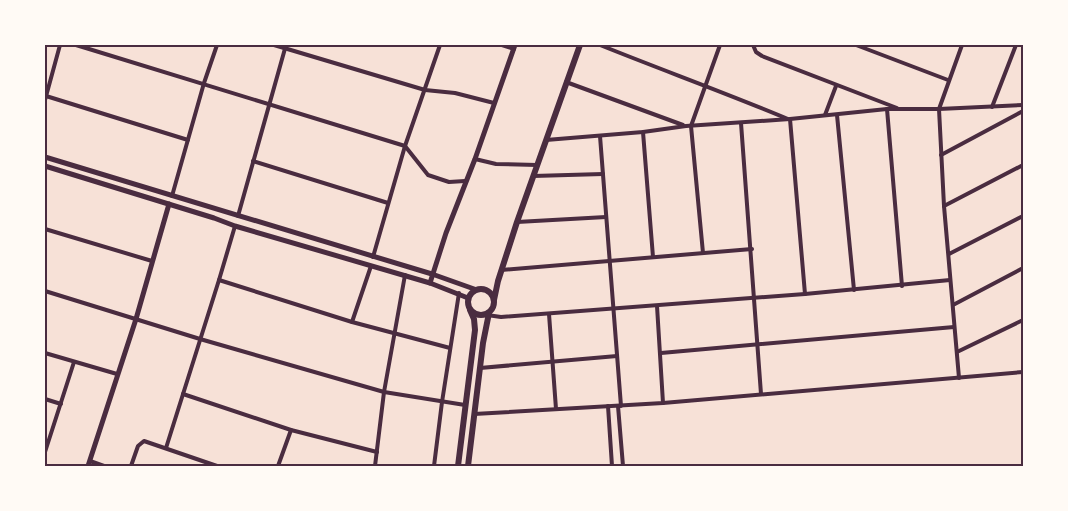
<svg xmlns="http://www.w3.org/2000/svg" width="1068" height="511" viewBox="0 0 1068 511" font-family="'Varela Round',sans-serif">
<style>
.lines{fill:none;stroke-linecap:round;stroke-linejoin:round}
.minor{stroke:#4a2c40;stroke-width:4}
.tertiary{stroke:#4a2c40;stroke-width:5}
.primary{stroke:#4a2c40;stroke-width:6}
.neatline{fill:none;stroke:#4a2c40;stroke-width:2}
</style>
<rect width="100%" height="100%" fill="#f7e1d7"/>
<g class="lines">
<!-- minor -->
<g class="minor">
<polyline points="76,45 405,146 428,175 449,182 465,181"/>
<polyline points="274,45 425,90 455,93 494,103"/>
<polyline points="502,45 514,49"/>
<path d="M600,45C662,70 726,93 788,119"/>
<polyline points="753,45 756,52 762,56 897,108"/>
<polyline points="856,45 948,80"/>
<polyline points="566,82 683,125"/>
<polyline points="46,96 188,140"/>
<polyline points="45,100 60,45"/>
<polyline points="992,107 1016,45"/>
<polyline points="887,109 902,286"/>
<polyline points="825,115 836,86"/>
<polyline points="837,115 854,290"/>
<polyline points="790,119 805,294"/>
<polyline points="741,123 761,394"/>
<polyline points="643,132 653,257"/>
<polyline points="600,136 621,406"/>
<polyline points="546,140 643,132 686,126 790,119 887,109 939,109 1023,105"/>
<polyline points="941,155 1023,111"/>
<polyline points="475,159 496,164 537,165"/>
<polyline points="253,161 388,203"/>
<polyline points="533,176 603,174"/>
<polyline points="172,196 204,83 217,45"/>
<polyline points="944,206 1023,165"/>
<polyline points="238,216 286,45"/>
<polyline points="517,222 606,217"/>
<polyline points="45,229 152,261"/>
<polyline points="703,253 691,126 720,45"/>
<polyline points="949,254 1023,216"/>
<polyline points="373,257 405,146 440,45"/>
<polyline points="501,270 752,249"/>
<polyline points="219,280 352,322 450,348"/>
<polyline points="45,291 200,339 384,392 465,405"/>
<polyline points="953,305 1023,268"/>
<polyline points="657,306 663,403"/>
<polyline points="549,314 556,409"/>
<polyline points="487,315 501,317 805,294 950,280"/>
<polyline points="352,322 371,266"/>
<polyline points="957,352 1023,320"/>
<polyline points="45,353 117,374"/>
<polyline points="661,353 954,327"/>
<polyline points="480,368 617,356"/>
<polyline points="959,378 944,206 939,109 962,45"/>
<polyline points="183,394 291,430 377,452"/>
<polyline points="45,399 61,404"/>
<polyline points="608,406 612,466"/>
<polyline points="618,406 623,466"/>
<polyline points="474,414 663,403 1023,372"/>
<polyline points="166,448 219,280 235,226"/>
<polyline points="45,452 74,362"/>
<polyline points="90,461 104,466"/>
<polyline points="131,466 138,446 144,441 217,466"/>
<polyline points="278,466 291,430"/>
<polyline points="375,466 384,392 405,275"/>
<polyline points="434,466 442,402 459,293"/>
</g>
<!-- tertiary -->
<g class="tertiary">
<polyline points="45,157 432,274 477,290"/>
<polyline points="45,166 214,218 235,226 430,283 468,298"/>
<polyline points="430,283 446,233 475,159 515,45"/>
<polyline points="88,466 136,319 169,204"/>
</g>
<!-- primary -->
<g class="primary">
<circle cx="481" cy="302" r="13"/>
<polyline points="494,300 498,281 517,222 580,45"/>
<polyline points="458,466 475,330 474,319 470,310"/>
<polyline points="468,466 483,343 489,313"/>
</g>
</g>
<!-- border -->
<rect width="1068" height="511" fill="none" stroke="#fffaf5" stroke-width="92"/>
<rect x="46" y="46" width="976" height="419" class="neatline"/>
</svg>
